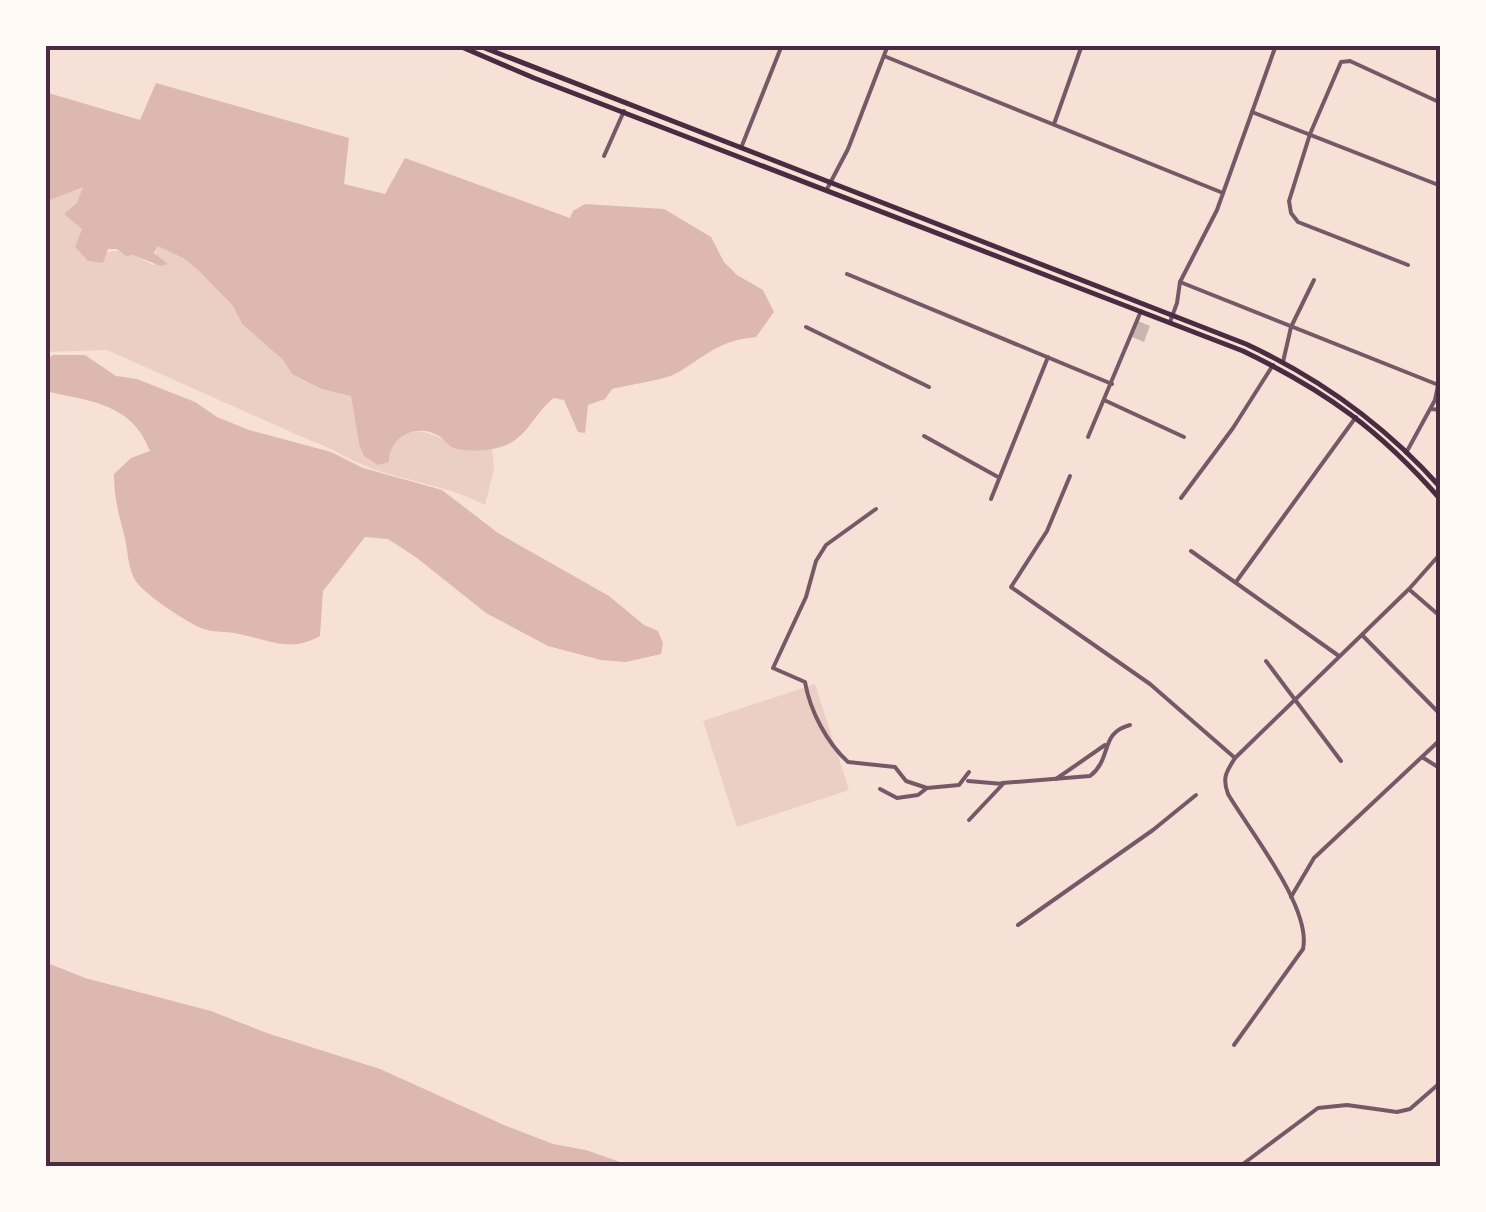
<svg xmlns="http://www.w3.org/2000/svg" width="1486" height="1212" viewBox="0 0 1486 1212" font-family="Raleway,sans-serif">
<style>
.green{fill:#ebcfc5}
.water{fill:#dcb8b0}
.building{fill:#ccb4b1}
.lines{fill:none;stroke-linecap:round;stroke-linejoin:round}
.minor{stroke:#755966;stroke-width:4}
.secondary{stroke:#4a2c40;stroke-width:5}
.neatline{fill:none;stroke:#4a2c40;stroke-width:4}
</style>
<rect width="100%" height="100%" fill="#f7e1d7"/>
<!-- green -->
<g class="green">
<path d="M84,186L77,203L75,223L82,229L75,247L89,261C118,244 124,250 153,265L158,245L185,259L199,271L233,306L242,324L283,360L292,374L320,389L351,396L359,444L388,449C416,414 437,441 468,450C475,452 485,450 492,449L494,469L485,505C449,486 410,482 373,469C351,461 332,448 309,440L107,350L45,352V202Z"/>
<polygon points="815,684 849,790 737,827 703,721"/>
</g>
<!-- water -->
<g class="water">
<path d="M156,83L349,138L344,184L385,194L405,158L570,218L573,211L585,204L664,209L711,237L724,262L737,275L763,290L774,312L756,337C716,341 707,356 675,374C664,380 627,385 612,389L605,399L588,405L585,433L578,432L564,400L554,398C535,412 528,437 504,446C490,451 471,452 457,449C448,447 446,441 439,436C417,422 388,437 389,462L378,465L364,456L359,444L351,396L321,389L292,374L283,360L242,324L233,306L199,271L185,259L158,246L154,253L168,264L161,266L133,255L126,256L117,249H108L103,263L88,261L75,247L82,229L64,214L77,203L83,187L45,202V92L140,120Z"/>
<path d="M53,355H85L116,376L137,379L195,402L217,417L249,430L331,452L363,468L442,490L498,533L609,596L644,625L658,631L663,643L661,654L626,662L601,660L548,646L486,613L417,558L388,539L365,537L323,591L320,636C290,653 270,640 239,634C227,631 213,633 201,628C185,621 141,593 134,578C127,564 128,549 124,534C118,512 114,496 114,474L131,458L150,451C132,403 89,401 45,391V361Z"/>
<polygon points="45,962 85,978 211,1011 267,1033 380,1069 504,1125 553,1144 586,1150 634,1167 45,1167"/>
</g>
<!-- building -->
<polygon class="building" points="1138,321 1150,326 1144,342 1132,337"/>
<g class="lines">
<!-- minor -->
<g class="minor">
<polyline points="884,56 1223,193"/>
<polyline points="1252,112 1441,186"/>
<polyline points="1054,124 1082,45"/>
<polyline points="741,148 782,45"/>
<polyline points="604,156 624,111"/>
<polyline points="827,189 848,149 888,45"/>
<polyline points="1408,265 1298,222 1291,213 1289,201 1310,134 1341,62 1350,61 1441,103"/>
<polyline points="847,274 1112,384"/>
<polyline points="1180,282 1436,384"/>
<polyline points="1170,322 1177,303 1180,282 1217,210 1276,45"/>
<polyline points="806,327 929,387"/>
<polyline points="1283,362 1291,327 1314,280"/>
<polyline points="1104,400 1184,437"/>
<polyline points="1431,409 1441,410"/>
<polyline points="924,436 998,477"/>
<polyline points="1088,437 1141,311"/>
<polyline points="1406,453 1435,400 1441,371"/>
<polyline points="1070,476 1047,531 1011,587 1150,684 1235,758"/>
<polyline points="1181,498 1233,428 1273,365"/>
<polyline points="991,499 1048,357"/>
<path d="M876,509L826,545L816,561L806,597L773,668L805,682C810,711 827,743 848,762L895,767L906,781L927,788"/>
<polyline points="1191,551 1339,656"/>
<polyline points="1236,582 1356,417"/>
<polyline points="1411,591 1441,617"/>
<polyline points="1362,635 1441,715"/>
<polyline points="1266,661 1341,761"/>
<polyline points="1422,757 1441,769"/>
<polyline points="1056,779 1105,745"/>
<polyline points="968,781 1003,784 969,820"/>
<path d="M1002,783L1090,776C1113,758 1099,733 1130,725"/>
<polyline points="880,789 897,798 918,795 927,788 959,785 969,772"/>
<polyline points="1291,897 1314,858 1441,739"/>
<polyline points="1018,925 1153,830 1196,795"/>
<polyline points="1441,951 1438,965 1441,988"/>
<path d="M1234,1045L1303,949C1312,908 1249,830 1228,794C1222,778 1226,772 1235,758L1409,589L1441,553"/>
<polyline points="1239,1167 1318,1108 1347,1105 1397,1112 1410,1109 1441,1082"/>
</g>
<!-- secondary -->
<g class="secondary">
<path d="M457,45L534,78L1243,351C1326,391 1380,430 1441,500"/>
<path d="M477,45L1246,344C1321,379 1386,426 1441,488"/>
</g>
</g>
<!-- border -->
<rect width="1486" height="1212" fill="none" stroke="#fffaf5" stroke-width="95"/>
<rect x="48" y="48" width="1390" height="1116" class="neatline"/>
</svg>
